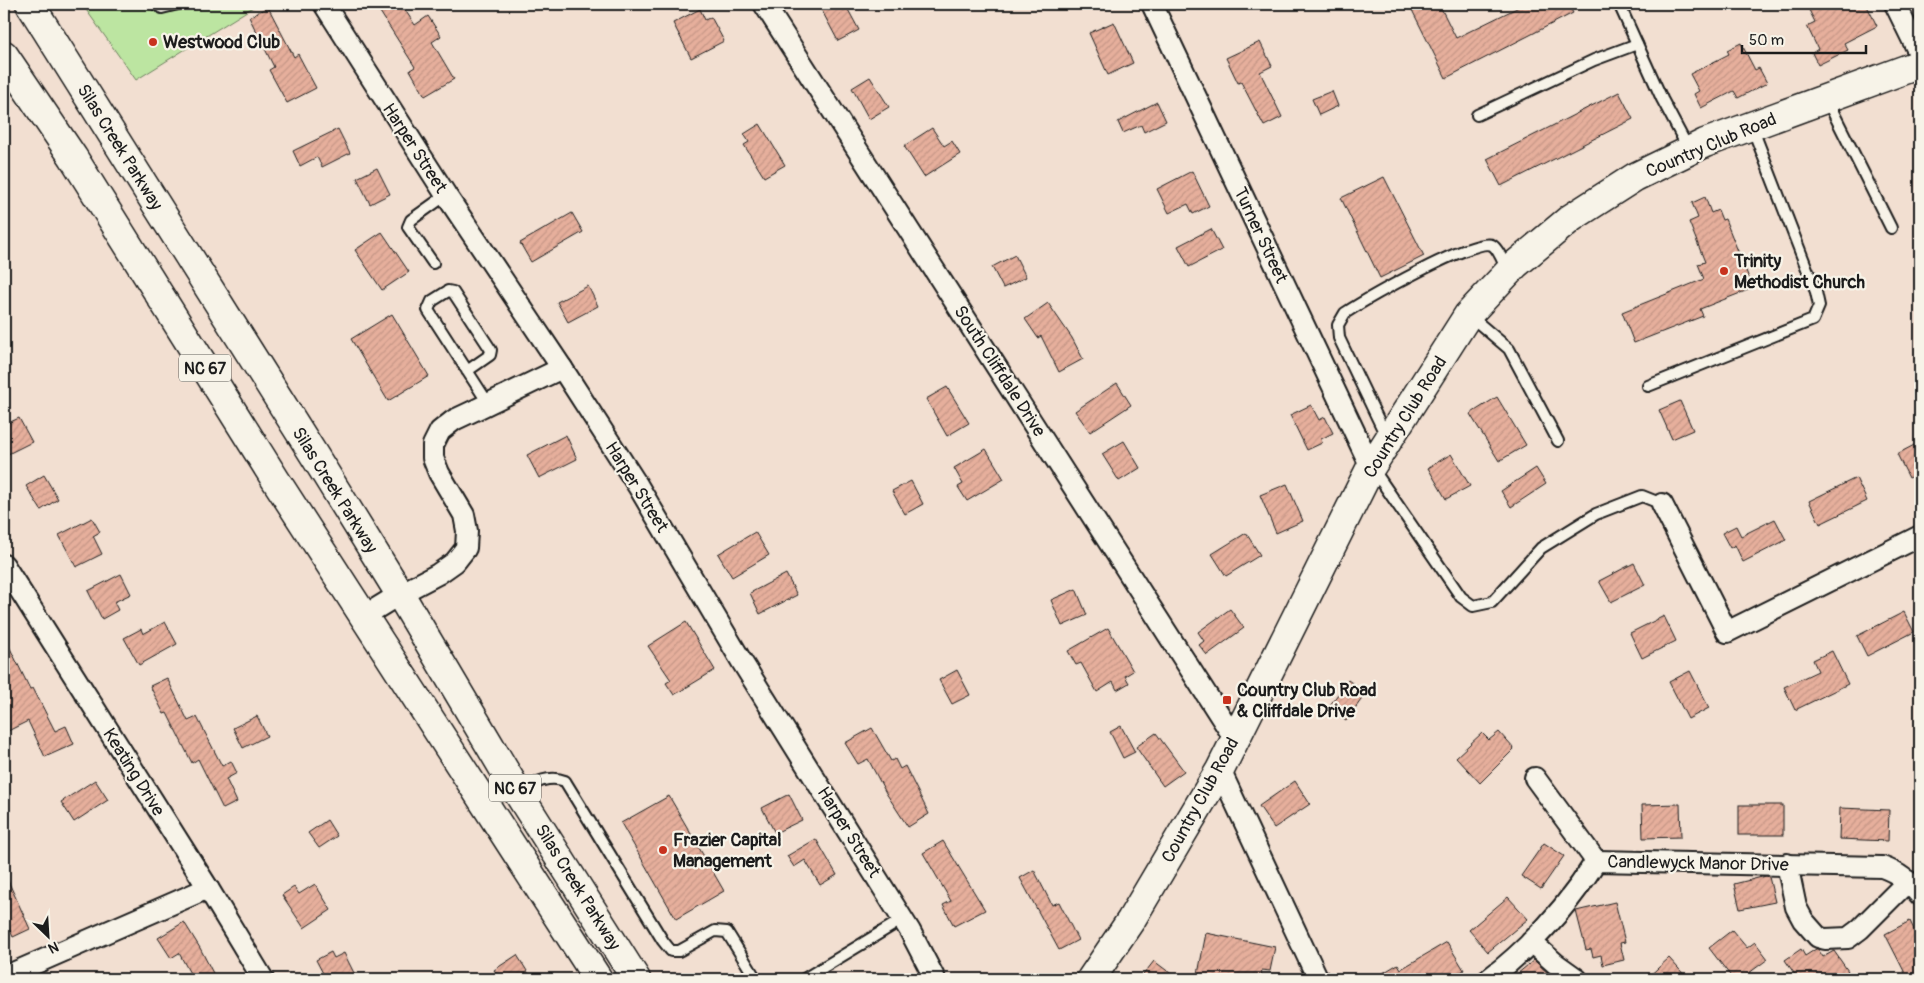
<svg xmlns="http://www.w3.org/2000/svg" width="1924" height="983" viewBox="0 0 1924 983" font-family="Pangolin,sans-serif">
<style>
.pitch{fill:#bce5a1;stroke:#6c805e}
.building{fill:url(#building-hatch);stroke:#1c1c1c}
.lines{fill:none;stroke-linecap:round;stroke-linejoin:round}
.service-casing{stroke:#1c1c1c;stroke-width:14}
.minor-casing{stroke:#1c1c1c;stroke-width:24}
.primary-casing{stroke:#1c1c1c;stroke-width:31}
.service{stroke:#f7f3e8;stroke-width:10}
.minor{stroke:#f7f3e8;stroke-width:20}
.primary{stroke:#f7f3e8;stroke-width:28}
.poi-dot{fill:#c8321e;stroke:#f7f3e8;stroke-width:2}
.labels{text-anchor:middle;stroke-width:4.5;stroke-linejoin:round;paint-order:stroke}
.shield{fill:#f7f3e8;stroke:#5e5c59;stroke-width:1}
.shield-label{font-size:16px;font-weight:bold;fill:#1c1c1c}
.poi-label{font-size:18px;font-weight:bold;fill:#1c1c1c;stroke:#f7f3e8;text-anchor:start}
.street-label{font-size:18px;fill:#1c1c1c;stroke:#f7f3e8}
</style>
<defs>
<pattern id="building-hatch" width="6" height="6" patternUnits="userSpaceOnUse" patternTransform="scale(1.25)"><rect width="6" height="6" fill="#e6af9c"/><path d="M-1 1l2-2M0 6l6-6M5 7l2-2" fill="none" stroke="#c59686"/></pattern>
</defs>
<rect width="100%" height="100%" fill="#f2dfd1"/>
<filter id="ink" filterUnits="userSpaceOnUse"><feTurbulence type="fractalNoise" baseFrequency=".02" numOctaves="2"/><feDisplacementMap in="SourceGraphic" scale="10" xChannelSelector="R" yChannelSelector="G"/><feConvolveMatrix kernelMatrix="1 2 1 2 8 2 1 2 1" color-interpolation-filters="sRGB"/></filter>
<g filter="url(#ink)">
<!-- pitch -->
<polygon class="pitch" points="82,4 258,4 136,80"/>
<!-- building -->
<g class="building">
<polygon points="375,4 401,4 415,25 428,16 441,36 432,42 454,79 425,96 410,70 415,67"/>
<polygon points="830,4 845,4 859,30 838,41 821,9"/>
<polygon points="1409,4 1439,4 1456,38 1525,4 1568,4 1573,13 1446,78"/>
<polygon points="1822,4 1866,4 1877,26 1844,43 1848,50 1818,65 1812,53 1818,49 1807,26 1815,22 1809,10"/>
<polygon points="268,7 294,57 298,54 316,88 287,103 269,70 274,67 249,17"/>
<polygon points="700,9 705,20 711,17 724,41 691,58 673,23"/>
<polygon points="1114,22 1133,63 1108,75 1089,33"/>
<polygon points="1260,42 1272,66 1260,72 1282,117 1264,126 1241,82 1238,83 1226,58"/>
<polygon points="1741,43 1755,70 1759,68 1767,83 1738,98 1734,91 1701,108 1694,94 1699,91 1690,74 1729,54 1727,50"/>
<polygon points="870,77 889,107 869,119 852,88"/>
<polygon points="1332,91 1338,106 1319,115 1312,99"/>
<polygon points="1619,92 1633,119 1501,186 1487,159"/>
<polygon points="1157,102 1166,121 1144,132 1141,125 1123,133 1118,122"/>
<polygon points="760,124 785,165 764,177 744,145 749,142 744,134"/>
<polygon points="932,128 944,146 952,141 960,154 924,177 904,146"/>
<polygon points="338,129 350,153 322,167 317,157 300,166 293,151"/>
<polygon points="377,168 390,194 370,204 357,178"/>
<polygon points="1192,171 1209,206 1193,214 1188,204 1169,213 1157,189"/>
<polygon points="1384,177 1424,256 1380,278 1341,198"/>
<polygon points="1705,197 1711,213 1718,210 1722,220 1725,219 1753,288 1700,309 1703,316 1634,343 1622,312 1704,279 1698,264 1705,262 1689,222 1698,218 1692,203"/>
<polygon points="572,213 583,232 531,262 520,243"/>
<polygon points="1211,229 1222,250 1189,267 1178,246"/>
<polygon points="382,232 409,272 382,290 355,250"/>
<polygon points="1015,255 1026,277 1003,288 992,267"/>
<polygon points="588,286 598,306 568,322 557,302"/>
<polygon points="1048,303 1072,338 1083,359 1059,372 1041,336 1038,338 1025,319"/>
<polygon points="392,314 429,376 388,401 351,339"/>
<polygon points="1117,383 1131,405 1090,432 1075,411"/>
<polygon points="947,387 969,423 947,436 926,399"/>
<polygon points="1497,397 1526,445 1499,461 1470,414"/>
<polygon points="1680,401 1693,430 1672,439 1659,410"/>
<polygon points="1311,405 1319,420 1325,417 1333,433 1321,439 1322,443 1307,450 1290,415"/>
<polygon points="19,418 32,442 4,456 4,425"/>
<polygon points="566,435 577,459 539,478 527,455"/>
<polygon points="1124,441 1140,468 1119,481 1102,454"/>
<polygon points="1920,442 1920,473 1909,478 1897,454"/>
<polygon points="986,449 1004,479 967,501 958,487 963,484 954,468"/>
<polygon points="1451,454 1470,486 1446,499 1428,468"/>
<polygon points="1536,468 1546,484 1511,507 1501,491"/>
<polygon points="44,475 58,499 41,510 26,486"/>
<polygon points="1856,478 1867,501 1820,524 1809,501"/>
<polygon points="911,481 923,504 905,514 892,491"/>
<polygon points="1287,484 1303,521 1276,533 1260,495"/>
<polygon points="92,518 100,532 93,536 102,554 76,567 59,535"/>
<polygon points="1775,519 1786,540 1743,562 1735,545 1730,548 1722,533 1736,526 1741,536"/>
<polygon points="755,532 769,555 732,577 718,554"/>
<polygon points="1246,533 1260,555 1226,576 1212,554"/>
<polygon points="1634,563 1645,585 1611,602 1599,581"/>
<polygon points="121,574 131,594 114,602 118,610 102,619 88,591"/>
<polygon points="786,574 797,595 760,614 750,593"/>
<polygon points="1076,589 1087,615 1062,626 1051,600"/>
<polygon points="1230,609 1244,628 1207,655 1199,645 1204,641 1198,632"/>
<polygon points="1904,612 1914,632 1867,656 1857,636"/>
<polygon points="1664,616 1676,641 1642,658 1630,633"/>
<polygon points="165,622 177,644 139,665 124,638 141,629 143,634"/>
<polygon points="686,622 715,670 674,695 666,683 671,680 648,646"/>
<polygon points="1108,628 1133,671 1125,676 1129,683 1117,690 1113,682 1097,692 1081,663 1076,665 1068,651"/>
<polygon points="4,636 30,689 33,688 55,731 66,726 74,744 45,757 28,721 4,733"/>
<polygon points="1832,651 1848,684 1795,710 1784,687 1818,671 1813,660"/>
<polygon points="957,670 970,695 952,704 939,680"/>
<polygon points="1690,671 1709,708 1688,719 1669,682"/>
<polygon points="167,678 188,721 197,717 222,766 231,761 237,773 226,779 237,802 223,809 198,759 192,763 167,713 164,714 150,686"/>
<polygon points="1348,680 1366,693 1346,721 1328,708"/>
<polygon points="257,716 267,736 243,748 233,728"/>
<polygon points="1121,726 1135,752 1123,758 1110,732"/>
<polygon points="872,728 891,761 895,759 900,769 905,766 929,814 908,827 886,793 868,759 858,764 845,743"/>
<polygon points="1499,732 1514,749 1480,783 1456,757 1482,733 1489,740"/>
<polygon points="1156,733 1184,771 1163,786 1136,747"/>
<polygon points="95,780 108,800 74,822 61,802"/>
<polygon points="1295,781 1310,804 1274,828 1259,806"/>
<polygon points="789,794 802,820 775,833 762,808"/>
<polygon points="669,796 724,891 676,919 621,823"/>
<polygon points="1680,804 1681,837 1643,838 1642,805"/>
<rect x="1739" y="805" width="44" height="30"/>
<polygon points="1840,808 1889,810 1888,841 1839,839"/>
<polygon points="327,820 337,836 319,848 308,833"/>
<polygon points="816,839 837,875 820,885 805,860 794,867 787,856"/>
<polygon points="943,841 985,910 954,926 943,905 951,901 923,853"/>
<polygon points="1544,843 1564,856 1541,889 1521,876"/>
<polygon points="1034,870 1052,905 1059,902 1078,940 1059,950 1020,878"/>
<polygon points="4,872 30,929 13,937 4,917"/>
<polygon points="1766,876 1769,877 1775,902 1740,909 1734,884"/>
<polygon points="315,884 331,910 304,928 282,895 294,887 299,894"/>
<polygon points="1508,897 1528,919 1488,952 1469,930"/>
<polygon points="1615,902 1625,942 1620,943 1624,960 1603,965 1601,955 1593,957 1591,949 1586,950 1576,911"/>
<polygon points="1910,921 1920,942 1920,979 1908,979 1885,934"/>
<polygon points="184,922 200,948 216,979 193,979 179,953 171,958 158,938"/>
<polygon points="1732,930 1747,948 1755,942 1768,959 1741,979 1733,979 1709,948"/>
<polygon points="1206,933 1275,947 1270,971 1262,970 1260,979 1197,979"/>
<polygon points="1447,942 1464,970 1449,979 1373,979 1398,964 1401,969"/>
<polygon points="1801,949 1805,956 1816,949 1818,949 1823,957 1834,951 1848,971 1836,979 1798,979 1785,960"/>
<polygon points="331,952 334,958 344,953 357,979 326,979 316,960"/>
<polygon points="517,955 532,979 500,979 494,970"/>
<polygon points="1669,958 1688,979 1646,979"/>
<polygon points="1534,960 1554,979 1511,979"/>
<polygon points="1154,961 1178,979 1140,979"/>
</g>
<g class="lines">
<defs>
<g id="service">
<polyline points="155,4 162,8 178,4"/>
<polyline points="1619,4 1662,99 1689,150"/>
<polyline points="1827,100 1891,228"/>
<polyline points="1477,115 1594,60 1637,44"/>
<polyline points="433,263 408,227 411,220 446,195"/>
<polyline points="1469,315 1509,349 1558,441"/>
<polyline points="467,371 490,355 491,350 453,292 448,291 432,301 428,310 488,403"/>
<polyline points="1648,386 1813,320 1819,306 1816,292 1752,127"/>
<path d="M1386,436L1339,338L1338,325L1345,313C1365,300 1474,237 1492,245C1499,249 1504,265 1508,272"/>
<polyline points="1373,469 1461,597 1473,606 1492,602 1541,548 1596,514 1642,496 1662,504"/>
<path d="M519,792C533,784 548,774 565,781L663,941L671,951H679L715,931L727,932L756,979"/>
<polyline points="804,979 903,919"/>
</g>
<g id="minor">
<polyline points="324,4 446,195 562,368 638,486 742,662 910,931 935,979"/>
<polyline points="764,4 1235,739"/>
<polyline points="1152,4 1371,467"/>
<polyline points="1895,4 1920,55"/>
<polyline points="1662,504 1727,632 1920,536"/>
<polyline points="4,565 208,888 263,979"/>
<polyline points="364,616 400,594 438,574 455,562 466,548 467,531 464,515 439,473 433,458 433,445 440,431 454,420 471,412 562,368"/>
<polyline points="1220,770 1318,979"/>
<polyline points="1535,778 1596,861"/>
<polyline points="1787,864 1796,907 1803,920 1818,937 1825,939 1848,938 1860,929 1908,881"/>
<polyline points="1531,942 1556,964 1577,979"/>
<polyline points="4,977 208,888"/>
<path d="M1489,979C1532,946 1567,907 1596,861L1882,867C1899,873 1908,881 1920,895"/>
</g>
<g id="primary">
<polyline points="30,4 314,455 400,594 518,793 636,979"/>
<polyline points="4,55 73,157 275,479 598,979"/>
<polyline points="1091,979 1131,920 1220,770 1371,467 1468,315 1516,264 1571,218 1635,177 1705,143 1920,64"/>
</g>
</defs>
<!-- service casing -->
<use href="#service" class="service-casing"/>
<!-- minor casing -->
<use href="#minor" class="minor-casing"/>
<!-- primary casing -->
<use href="#primary" class="primary-casing"/>
<!-- service -->
<use href="#service" class="service"/>
<!-- minor -->
<use href="#minor" class="minor"/>
<!-- primary -->
<use href="#primary" class="primary"/>
</g>
</g>
<!-- markers -->
<g class="poi-dot">
<circle cx="153" cy="42" r="5"/>
<circle cx="1724" cy="271" r="5"/>
<rect x="1222" y="695" width="10" height="10" rx="2.5"/>
<circle cx="663" cy="850" r="5"/>
</g>
<g class="labels">
<!-- shield labels -->
<g class="shield">
<rect x="179" y="354.5" width="52" height="27" rx="4"/>
<rect x="489" y="774.5" width="52" height="27" rx="4"/>
</g>
<g class="shield-label">
<text x="205" y="374">NC 67</text>
<text x="515" y="794">NC 67</text>
</g>
<!-- poi labels -->
<g class="poi-label">
<text x="163" y="48">Westwood Club</text>
<text x="1734" y="267">Trinity<tspan x="1734" dy="21">Methodist Church</tspan></text>
<text x="1237" y="696">Country Club Road<tspan x="1237" dy="21">&amp; Cliffdale Drive</tspan></text>
<text x="673" y="846">Frazier Capital<tspan x="673" dy="21">Management</tspan></text>
</g>
<!-- street labels -->
<g class="street-label">
<text transform="translate(1711 145) rotate(-23)" y="6">Country Club Road</text>
<text transform="translate(120 147) rotate(58)" y="6">Silas Creek Parkway</text>
<text transform="translate(415 148) rotate(57)" y="6">Harper Street</text>
<text transform="translate(1261 235) rotate(65)" y="6">Turner Street</text>
<text transform="translate(1000 371) rotate(57)" y="6">South Cliffdale Drive</text>
<text transform="translate(1405 417) rotate(-58)" y="6">Country Club Road</text>
<text transform="translate(637 487) rotate(58)" y="6">Harper Street</text>
<text transform="translate(335 490) rotate(58)" y="6">Silas Creek Parkway</text>
<text transform="translate(134 772) rotate(58)" y="6">Keating Drive</text>
<text transform="translate(1200 800) rotate(-61)" y="6">Country Club Road</text>
<text transform="translate(849 832) rotate(58)" y="6">Harper Street</text>
<text transform="translate(1698 863) rotate(1)" y="6">Candlewyck Manor Drive</text>
<text transform="translate(578 887) rotate(58)" y="6">Silas Creek Parkway</text>
</g>
</g>
<!-- margin -->
<rect width="1924" height="983" fill="none" stroke="#f7f3e8" stroke-width="20"/>
<rect x="10" y="10" width="1904" height="963" fill="none" stroke="#1c1c1c" stroke-width="2" filter="url(#ink)"/>
<!-- north arrow -->
<g transform="translate(48 936) rotate(155)" stroke="#f7f3e8" stroke-width="4" paint-order="stroke">
<path d="M0-4L9 19L0 12L-9 19Z" fill="#1c1c1c"/>
<text y="-8" font-size="14" font-weight="bold" text-anchor="middle" fill="#1c1c1c">N</text>
</g>
<!-- scale -->
<path d="M1742 45v8h124v-8" fill="none" stroke="#1c1c1c" stroke-width="2.5"/>
<text x="1749" y="45" font-size="15" fill="#1c1c1c" stroke="#f7f3e8" stroke-width="4" paint-order="stroke">50 m</text>
</svg>
